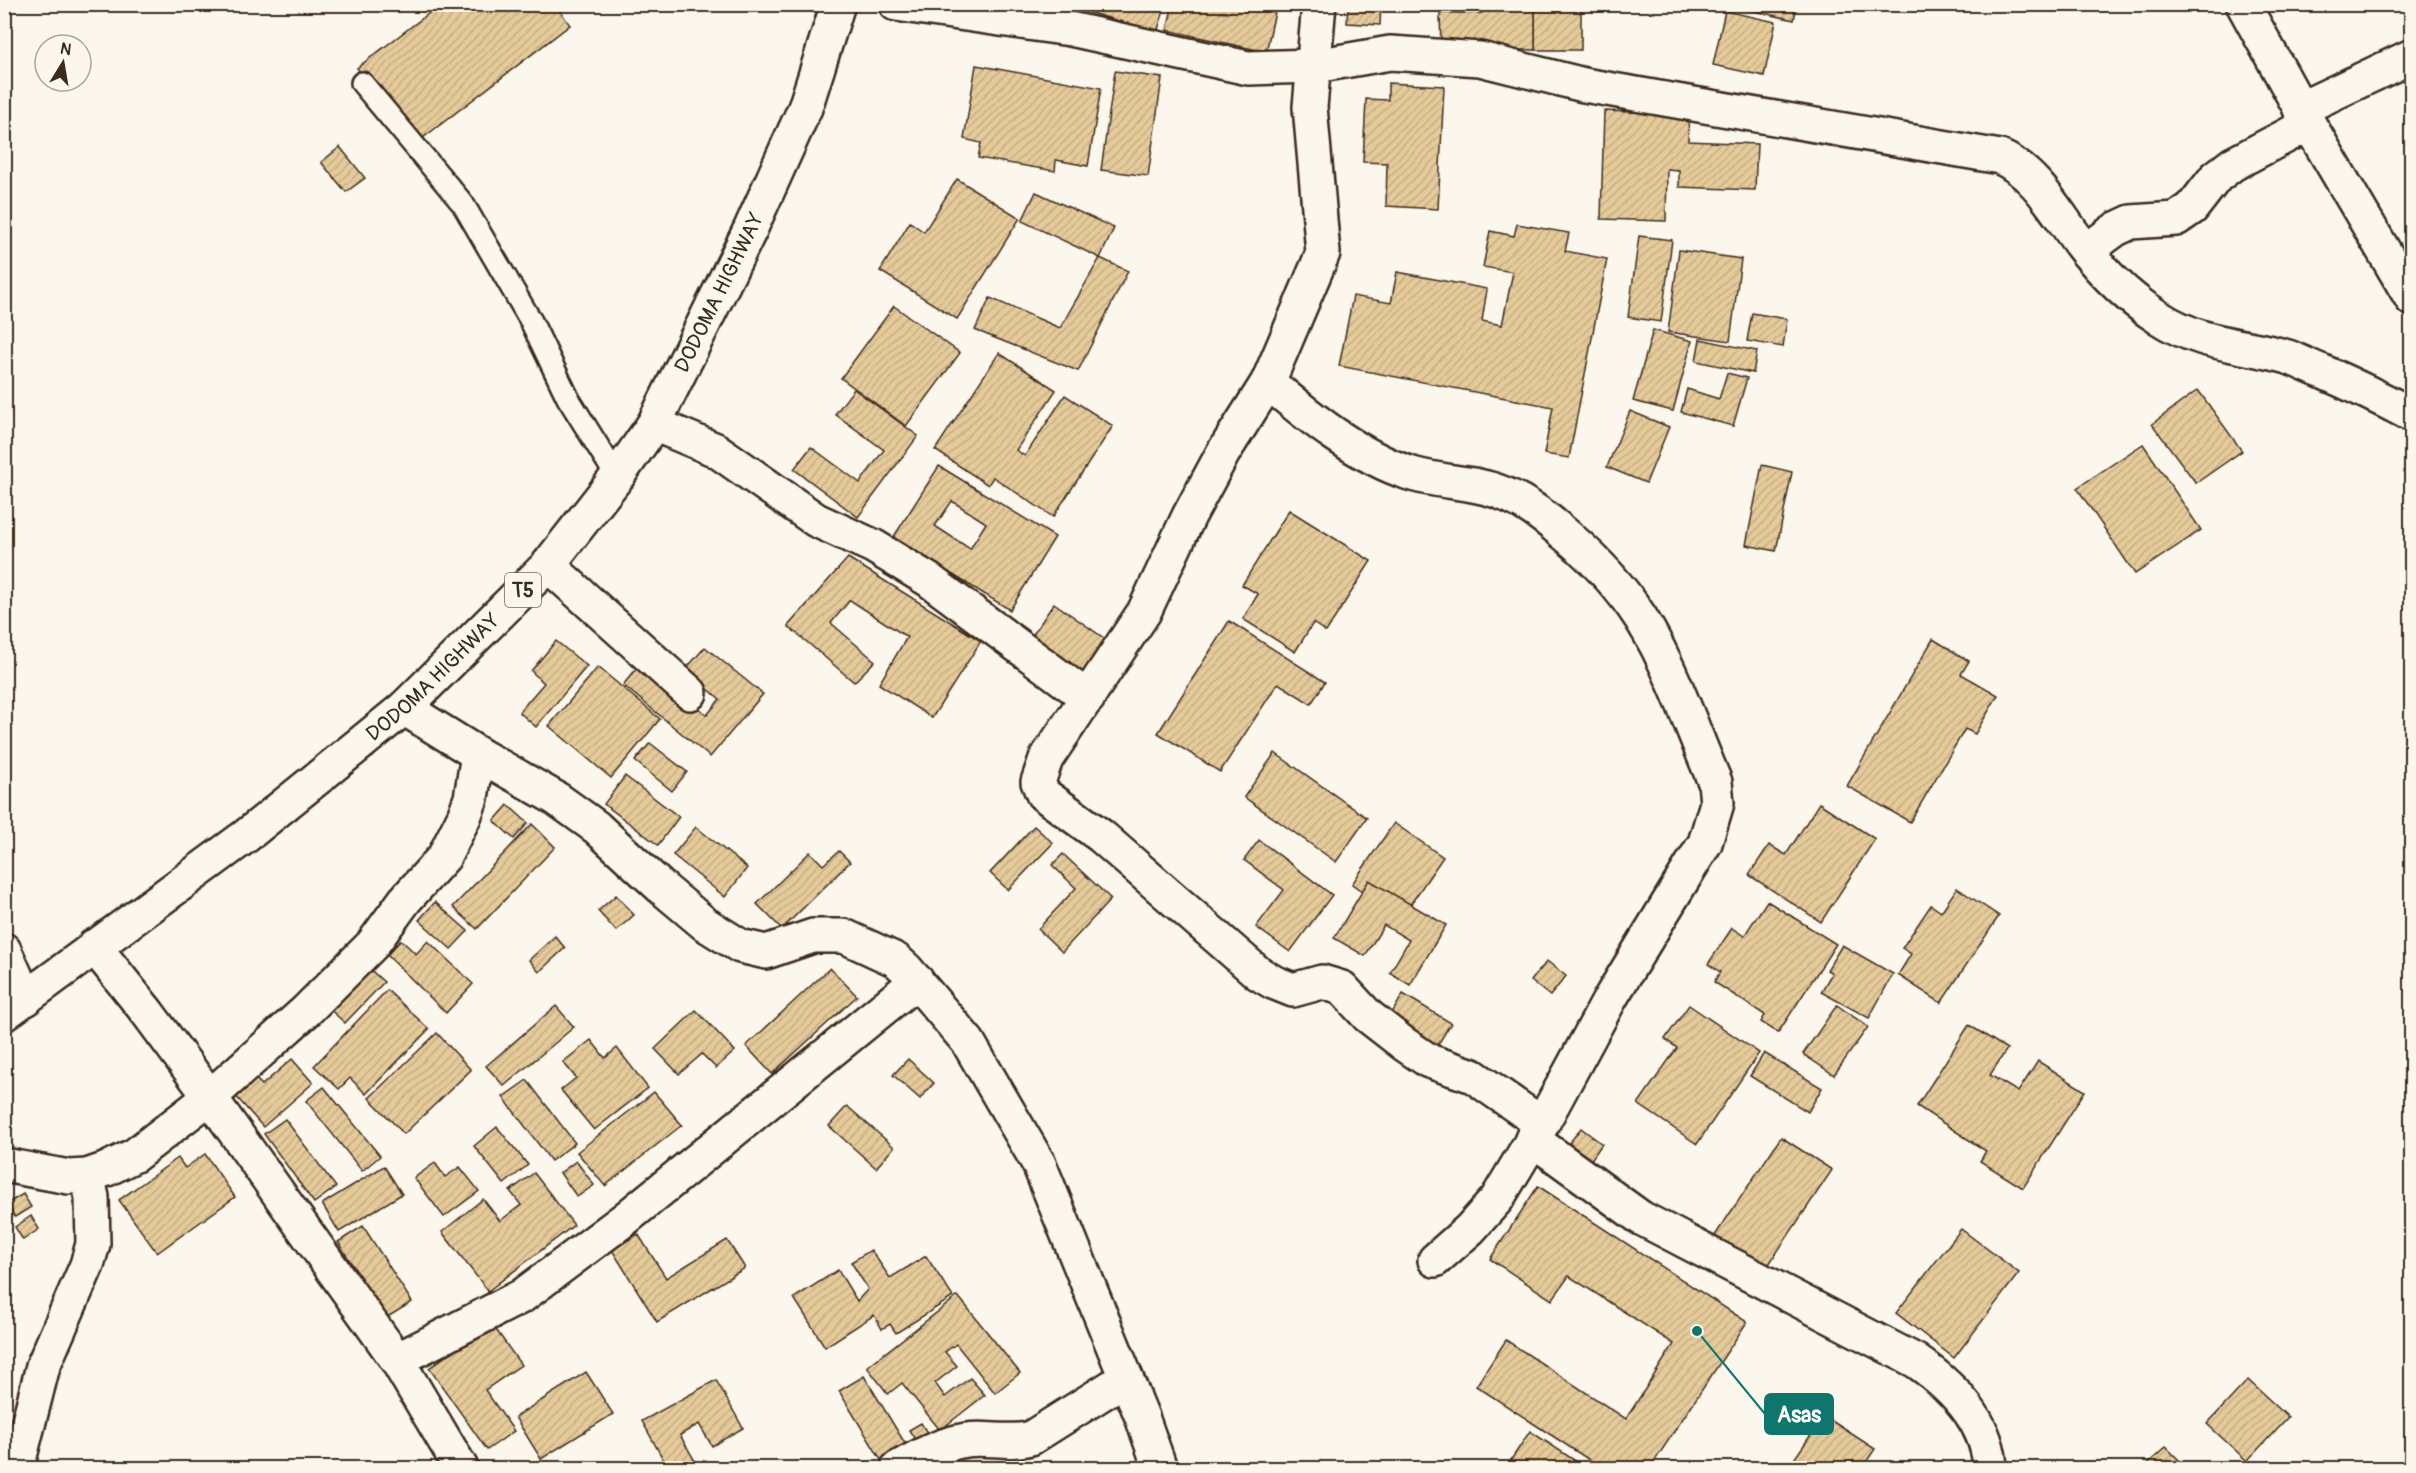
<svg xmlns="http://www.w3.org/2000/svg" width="2416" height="1473" viewBox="0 0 2416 1473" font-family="Pangolin,sans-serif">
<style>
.building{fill:url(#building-hatch);stroke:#3b2a1e;stroke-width:1.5;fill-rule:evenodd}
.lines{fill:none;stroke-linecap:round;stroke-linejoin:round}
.lane-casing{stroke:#3b2a1e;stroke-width:26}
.street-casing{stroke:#3b2a1e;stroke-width:38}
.secondary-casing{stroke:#3b2a1e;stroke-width:38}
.highway-casing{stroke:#3b2a1e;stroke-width:38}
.lane{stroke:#fbf7ec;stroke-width:21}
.street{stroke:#fbf7ec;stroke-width:33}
.secondary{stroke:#fbf7ec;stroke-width:33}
.highway{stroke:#fbf7ec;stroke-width:33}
.labels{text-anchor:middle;stroke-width:5;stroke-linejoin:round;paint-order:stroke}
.shield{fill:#fbf7ec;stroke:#75685c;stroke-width:1.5}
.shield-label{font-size:20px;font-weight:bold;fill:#3b2a1e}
.street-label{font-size:21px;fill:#3b2a1e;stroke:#fbf7ec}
.leader{fill:none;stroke:#0f766e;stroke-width:2}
.callout-dot{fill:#0f766e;stroke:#fbf7ec;stroke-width:2}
.callout{fill:#0f766e;stroke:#0f766e;stroke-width:2}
.callout-label{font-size:22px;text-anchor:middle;font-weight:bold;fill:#fff}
</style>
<defs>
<pattern id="building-hatch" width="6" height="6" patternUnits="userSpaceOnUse" patternTransform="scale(1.5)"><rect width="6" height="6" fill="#e5ca9a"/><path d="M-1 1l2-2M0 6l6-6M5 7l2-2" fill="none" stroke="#c5ae84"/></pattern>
</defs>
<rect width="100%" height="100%" fill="#fbf7ec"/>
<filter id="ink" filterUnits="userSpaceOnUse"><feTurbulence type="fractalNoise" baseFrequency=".0167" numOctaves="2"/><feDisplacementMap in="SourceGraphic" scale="12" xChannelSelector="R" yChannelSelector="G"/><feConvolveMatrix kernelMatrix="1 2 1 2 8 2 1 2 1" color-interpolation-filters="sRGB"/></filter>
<g filter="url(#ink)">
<!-- building -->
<g class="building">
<polygon points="441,4 555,4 570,25 415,144 357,68"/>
<polygon points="1079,4 1139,4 1164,11 1157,32 1077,9"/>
<polygon points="1173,4 1263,4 1262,10 1275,12 1266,52 1167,30"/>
<polygon points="1348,4 1381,4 1380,25 1347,23"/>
<rect x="1535" y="4" width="46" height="46"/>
<polygon points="1724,4 1797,4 1794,20"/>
<polygon points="1482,5 1535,6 1535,50 1441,49 1440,13 1482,13"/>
<polygon points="1725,11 1776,22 1764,76 1713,65"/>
<polygon points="976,65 1101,88 1088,166 1056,160 1055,171 978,158 981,143 964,139"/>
<polygon points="1115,71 1162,78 1148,176 1101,170"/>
<polygon points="1388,83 1444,86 1438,209 1386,206 1387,163 1363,162 1366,99 1388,100"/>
<polygon points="1689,106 1688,141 1757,144 1755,190 1679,187 1679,170 1667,169 1666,221 1601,219 1604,111 1659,113"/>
<polygon points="340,147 365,178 346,192 321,162"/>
<polygon points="957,179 1020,218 957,319 880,271 910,222 924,232"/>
<polygon points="1036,192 1114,228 1100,258 1022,221"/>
<polygon points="1517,224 1569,233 1565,251 1607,259 1569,458 1544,454 1553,407 1339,366 1353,296 1391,303 1397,272 1487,289 1482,321 1502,325 1513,272 1483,267 1490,231 1514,236"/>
<polygon points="1639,236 1672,240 1661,322 1628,317"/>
<polygon points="1679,250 1741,259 1730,341 1668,332"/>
<polygon points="1100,258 1128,271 1078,371 975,330 990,298 1060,328"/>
<polygon points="894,306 960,353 906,426 841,378"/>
<polygon points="1752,313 1787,319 1783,347 1747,341"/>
<polygon points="1653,330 1692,341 1673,411 1633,401"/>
<polygon points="1700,339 1757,351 1753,373 1696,361"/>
<polygon points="999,353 1056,390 1016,450 1025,456 1065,395 1113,426 1053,517 993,477 988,485 935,450"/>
<polygon points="1727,373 1747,378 1733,426 1681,412 1687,389 1719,399"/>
<polygon points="854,389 918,436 858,517 794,469 811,447 860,483 884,450 835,414"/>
<polygon points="2198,390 2242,451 2196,483 2152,424"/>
<polygon points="1630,411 1669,427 1646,483 1607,467"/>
<polygon points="2143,444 2201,530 2135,574 2077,488"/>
<polygon points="1762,465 1792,472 1776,551 1746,545"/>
<path d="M939,466L1055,537L1010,610L893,538ZM952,501L986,523L970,549L935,526Z"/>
<polygon points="1289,510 1371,561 1326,632 1313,623 1295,652 1243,619 1258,594 1242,585"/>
<polygon points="848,558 981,641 932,718 879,684 907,637 850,600 831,623 875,661 854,682 788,626"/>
<polygon points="1054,603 1108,641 1084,675 1030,639"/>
<polygon points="1229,621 1325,682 1311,704 1278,683 1220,772 1158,733"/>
<polygon points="1933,639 1969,661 1961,674 1998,695 1975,734 1965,729 1910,822 1847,786"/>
<polygon points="556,641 587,666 536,727 519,712 544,683 531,671"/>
<polygon points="705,647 763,694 710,757 623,685 643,661 707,715 720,699 685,670"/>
<polygon points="598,667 660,719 611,778 549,726"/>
<polygon points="650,743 687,772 672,791 635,761"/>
<polygon points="1275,753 1367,818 1336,862 1244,797"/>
<polygon points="625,776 679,817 658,845 604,804"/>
<polygon points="1819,803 1875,839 1821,922 1749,875 1769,845 1786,855"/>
<polygon points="508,805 528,823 514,839 494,821"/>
<polygon points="1394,823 1443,857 1401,918 1352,884"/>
<polygon points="532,824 555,847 477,929 453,907"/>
<polygon points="1034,826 1053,843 1008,890 990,873"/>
<polygon points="696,827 747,868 725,897 673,855"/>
<polygon points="1259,840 1332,895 1290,952 1256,927 1284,890 1244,860"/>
<polygon points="839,851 850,862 782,929 757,904 810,852 823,865"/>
<polygon points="1063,854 1111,899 1062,952 1038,929 1076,888 1052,865"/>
<polygon points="1369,880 1446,925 1410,985 1390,973 1409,940 1384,925 1365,956 1334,938"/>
<polygon points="1957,888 1999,916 1941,1003 1898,975 1911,954 1902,948 1931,905 1941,912"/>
<polygon points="616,895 634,915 616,931 598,911"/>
<polygon points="1767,901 1836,944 1778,1033 1761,1022 1765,1015 1714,982 1720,972 1708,964 1732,928 1744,936"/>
<polygon points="435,902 468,931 451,949 419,920"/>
<polygon points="555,936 565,948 539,972 529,960"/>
<polygon points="401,940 416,954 428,941 473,984 446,1013 387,955"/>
<polygon points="1842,945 1893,974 1869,1018 1821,992 1832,973 1827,970"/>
<polygon points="1547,961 1566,976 1550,996 1531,981"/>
<polygon points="364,964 384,982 345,1023 325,1005"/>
<polygon points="830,968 857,996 772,1074 746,1046"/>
<polygon points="387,990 429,1029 366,1094 350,1078 339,1089 314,1066"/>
<polygon points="1403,994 1451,1023 1434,1051 1387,1022"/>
<polygon points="1689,1005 1759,1053 1697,1144 1638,1104 1677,1048 1665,1039"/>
<polygon points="1837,1005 1868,1027 1834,1075 1803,1054"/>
<polygon points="556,1006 574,1027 504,1086 486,1066"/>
<polygon points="696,1010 735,1051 716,1068 702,1054 679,1074 655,1049"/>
<polygon points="1969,1025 2007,1049 1990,1075 2018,1092 2038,1061 2085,1091 2023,1188 1980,1161 1986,1151 1917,1106"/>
<polygon points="437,1033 471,1070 404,1134 369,1098"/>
<polygon points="591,1040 605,1058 617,1048 648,1088 594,1130 561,1090 576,1078 563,1062"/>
<polygon points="1764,1053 1822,1088 1808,1112 1750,1076"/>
<polygon points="292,1059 313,1083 263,1127 233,1093 252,1075 262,1085"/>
<polygon points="908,1059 934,1083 920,1099 893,1075"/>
<polygon points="527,1080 575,1143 551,1161 503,1097"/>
<polygon points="324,1087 380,1156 362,1171 306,1101"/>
<polygon points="654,1092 682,1125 605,1186 577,1152"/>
<polygon points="847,1106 894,1147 876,1168 829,1126"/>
<polygon points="285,1119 336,1187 314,1203 264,1134"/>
<polygon points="497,1127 528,1165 504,1184 474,1146"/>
<polygon points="1581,1128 1602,1144 1586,1167 1564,1150"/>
<polygon points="1781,1137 1832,1170 1759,1279 1708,1246"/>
<polygon points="205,1154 235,1197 157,1253 119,1200 178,1158 185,1168"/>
<polygon points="576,1161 594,1185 577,1197 560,1173"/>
<polygon points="435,1163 445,1177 460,1167 479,1191 444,1217 414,1178"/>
<polygon points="384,1166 402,1194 339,1232 322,1204"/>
<polygon points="534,1173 574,1225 488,1291 442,1232 483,1199 500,1221 521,1205 510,1191"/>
<polygon points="1538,1186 1747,1322 1650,1468 1512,1468 1507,1466 1530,1431 1586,1468 1591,1461 1476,1386 1506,1340 1626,1419 1674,1344 1569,1276 1552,1300 1490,1259"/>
<polygon points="23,1194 31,1207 15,1217 6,1204"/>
<polygon points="31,1216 39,1229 23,1240 15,1227"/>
<polygon points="363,1226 412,1302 386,1318 338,1242"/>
<polygon points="1961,1229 2019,1273 1954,1358 1896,1313"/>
<polygon points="638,1234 666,1278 727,1240 745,1268 657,1322 612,1250"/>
<polygon points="871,1250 890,1278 926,1256 953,1297 896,1333 890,1324 882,1329 874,1315 825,1347 794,1298 838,1270 857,1301 868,1289 851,1262"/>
<polygon points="958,1296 1020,1373 995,1393 956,1344 945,1352 957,1366 935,1383 945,1397 970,1378 985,1395 940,1430 902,1383 888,1394 867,1367"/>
<polygon points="492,1324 521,1365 485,1390 514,1431 487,1450 429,1368"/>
<polygon points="586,1372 613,1414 541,1459 515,1417"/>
<polygon points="864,1376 906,1445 881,1460 839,1391"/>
<polygon points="716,1380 743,1428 712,1446 699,1424 680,1435 699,1468 668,1468 642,1421"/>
<polygon points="2248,1380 2288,1417 2247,1461 2207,1424"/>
<polygon points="1824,1416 1875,1449 1862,1468 1788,1468"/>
<polygon points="921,1423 929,1436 917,1443 909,1430"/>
<polygon points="2166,1447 2187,1468 2143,1468"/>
</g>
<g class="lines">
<defs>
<polyline id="lane" points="362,83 463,204 531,321 568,398 617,477"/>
<g id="street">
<path d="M896,4L1070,29L1248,68L1315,66L1390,53L1480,59L1584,85L2000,157C2037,173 2058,215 2082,246C2104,274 2128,298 2158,317C2201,345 2241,344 2288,357C2299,361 2310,367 2321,371C2353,385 2382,399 2412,415"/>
<polyline points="1319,4 1310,107 1323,253 1268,382 1223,453 1189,516 1144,612 1046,759 1038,782 1043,794 1101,836 1258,973 1273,982 1293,990 1322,982 1342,988 1368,1016 1404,1044 1429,1061 1473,1076 1542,1124"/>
<polyline points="2300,109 2412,56"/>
<polyline points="2086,251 2116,229 2131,222 2176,219 2192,208 2216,177 2233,164 2309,124"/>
<path d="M1268,382C1308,416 1359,457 1409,473C1439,483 1473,481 1502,493C1524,501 1542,515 1560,530C1587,552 1612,577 1632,605C1667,653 1691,727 1715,782L1717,803L1705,843L1611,997L1542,1124L1497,1199L1470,1229L1435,1260"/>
<polyline points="654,424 716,450 816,520 873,546 929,580 1088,698"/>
<polyline points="548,565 690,693"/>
<polyline points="404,708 478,754 557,799 596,827 661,887 705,924 740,946 766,952 813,936 844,936 896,960 906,969 968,1042 1039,1164 1142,1417 1160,1468"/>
<polyline points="94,946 147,1012 210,1097 397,1360 461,1468"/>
<polyline points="4,950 26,999"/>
<path d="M1532,1139L1641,1218L1916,1361C1952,1386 1988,1422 1990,1468"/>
<polyline points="4,1165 69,1177 87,1176 107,1169 135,1155 210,1097 306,1011 372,945 405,900 444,857 464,817 471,798 478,754"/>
<polyline points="397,1360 522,1296 625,1219 917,981"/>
<polyline points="17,1468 43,1366 87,1265 93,1244 92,1197 87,1176"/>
<path d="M898,1468C919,1456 941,1444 966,1440C988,1437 1010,1444 1031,1438L1126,1378"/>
</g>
<polyline id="secondary" points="2243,4 2309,124 2412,299"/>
<g id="highway">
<path id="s1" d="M4,1014L246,836L361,743L404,708L548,565L617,477L654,424L750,230L805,108L838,4"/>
</g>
</defs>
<!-- lane casing -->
<use href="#lane" class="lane-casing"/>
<!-- street casing -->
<use href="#street" class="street-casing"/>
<!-- secondary casing -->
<use href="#secondary" class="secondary-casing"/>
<!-- highway casing -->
<use href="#highway" class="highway-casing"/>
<!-- lane -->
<use href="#lane" class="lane"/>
<!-- street -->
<use href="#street" class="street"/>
<!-- secondary -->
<use href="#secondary" class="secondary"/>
<!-- highway -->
<use href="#highway" class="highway"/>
</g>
</g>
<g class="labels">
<!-- shield labels -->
<rect class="shield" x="505" y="573" width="36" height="34" rx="4.5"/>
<g class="shield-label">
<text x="523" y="597">T5</text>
</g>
<!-- street labels -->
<g class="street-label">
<text dy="7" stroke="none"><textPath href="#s1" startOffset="1030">DODOMA HIGHWAY</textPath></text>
<text dy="7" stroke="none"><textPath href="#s1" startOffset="546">DODOMA HIGHWAY</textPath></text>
</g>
</g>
<!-- callouts -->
<path class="leader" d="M1697 1331L1765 1414"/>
<circle class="callout-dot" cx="1697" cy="1331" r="6"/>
<rect class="callout" x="1765" y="1394" width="68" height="40" rx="6"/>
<g class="callout-label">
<text x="1799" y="1422">Asas</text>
</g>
<!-- margin -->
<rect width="2416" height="1473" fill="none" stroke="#fbf7ec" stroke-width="24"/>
<rect x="12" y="12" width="2392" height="1449" fill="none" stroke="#3b2a1e" stroke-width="2" filter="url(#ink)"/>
<!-- north arrow -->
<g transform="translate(63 63) rotate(11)"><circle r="28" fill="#fbf7ec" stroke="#aea59a" stroke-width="1.5"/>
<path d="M0-4.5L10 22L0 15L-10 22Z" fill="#3b2a1e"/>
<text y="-9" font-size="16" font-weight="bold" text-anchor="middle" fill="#3b2a1e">N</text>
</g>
</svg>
